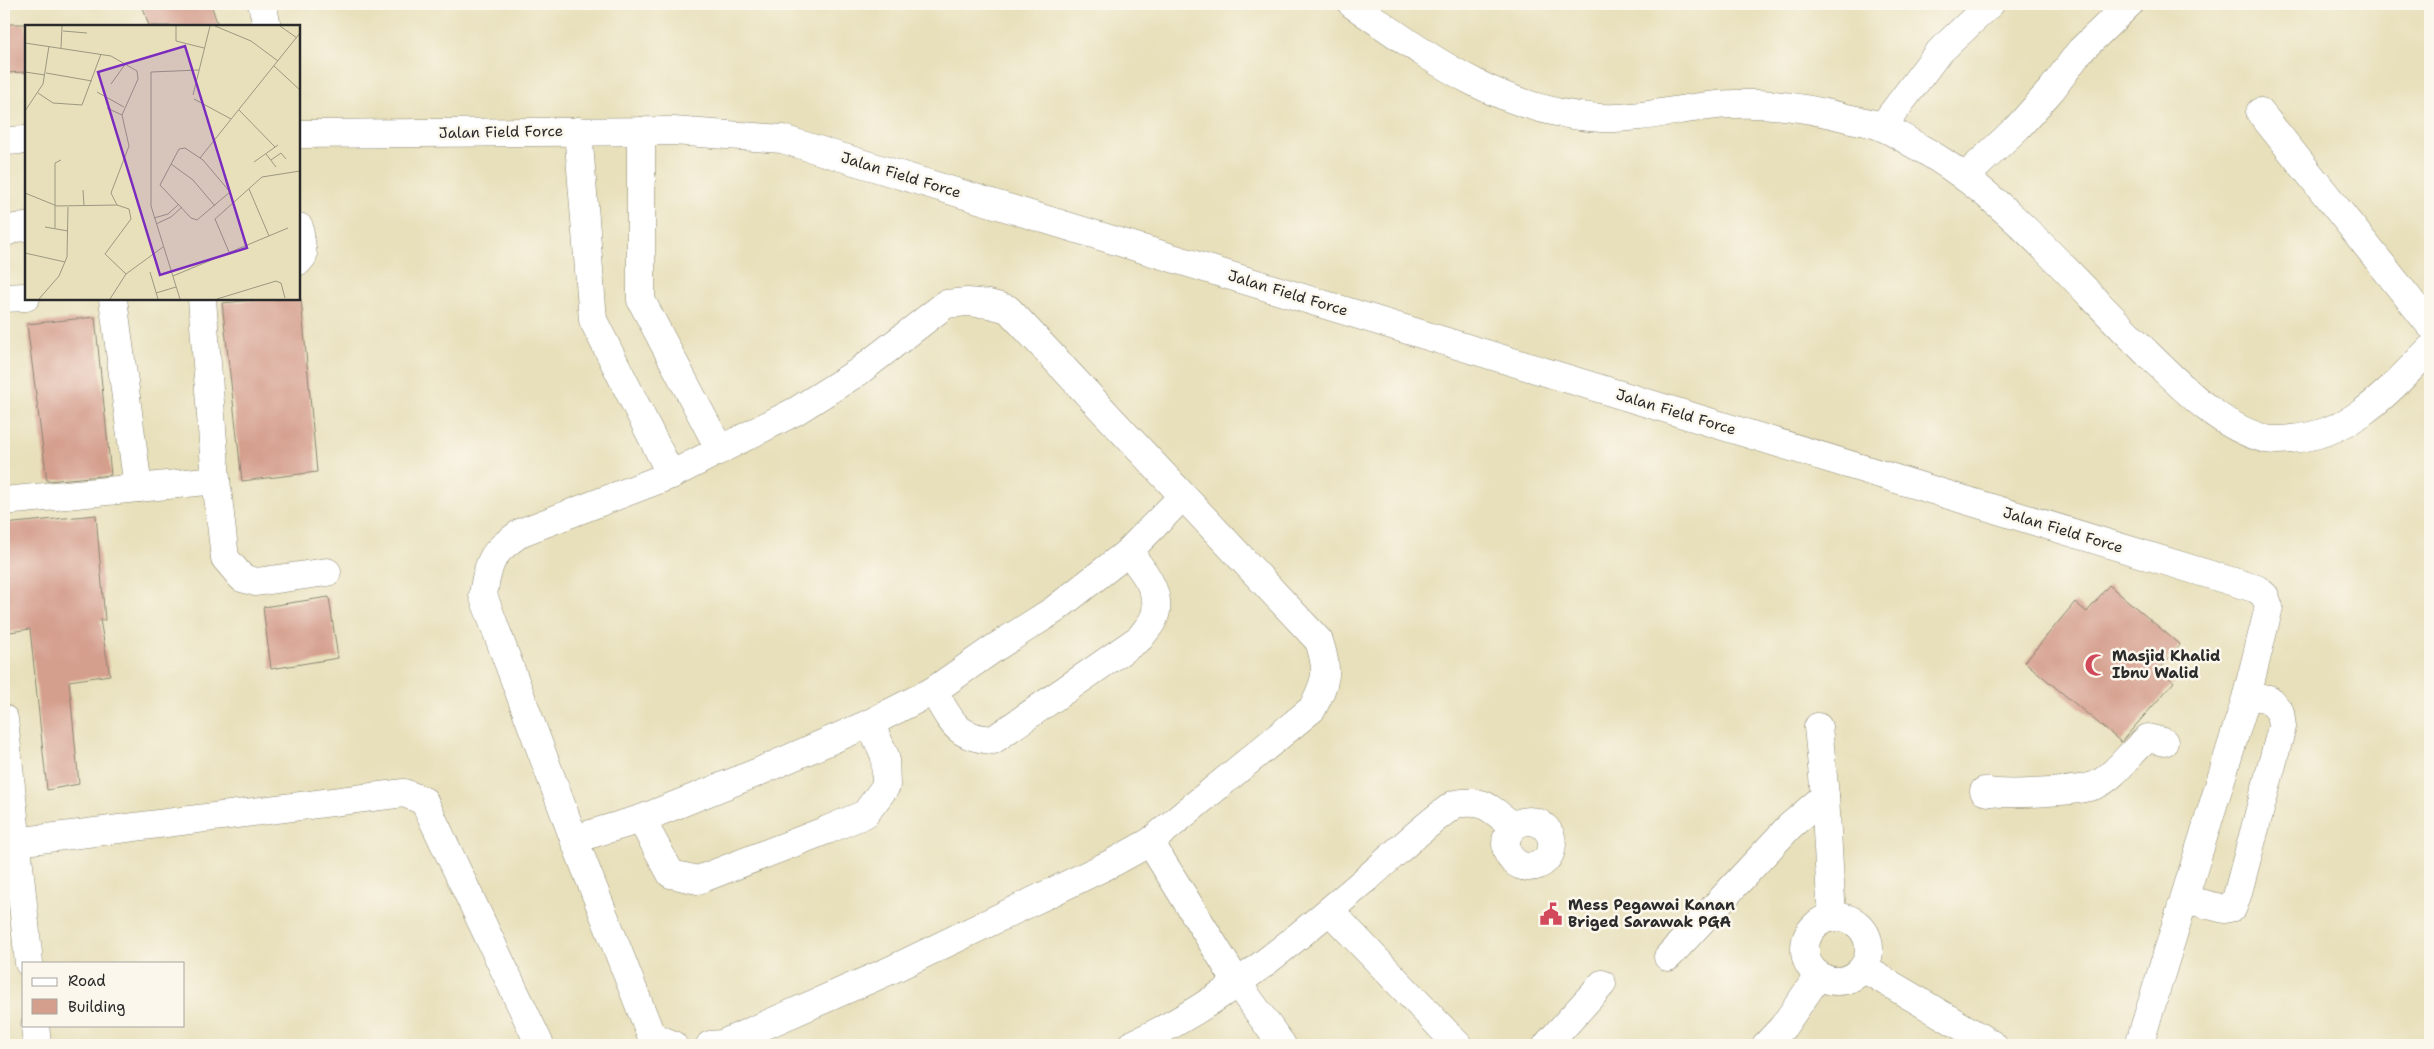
<svg xmlns="http://www.w3.org/2000/svg" width="2434" height="1049" viewBox="0 0 2434 1049" font-family="'Shantell Sans',sans-serif">
<style>
.building{fill:#d59f8e}
.lines{fill:none;stroke-linecap:round;stroke-linejoin:round}
.minor-casing{stroke:#8a8673;stroke-width:29}
.minor{stroke:#fff;stroke-width:28}
.labels{text-anchor:middle;stroke-width:5;stroke-linejoin:round;paint-order:stroke}
.street-label{font-size:15px;fill:#2b2b2b;stroke:#fbf7ec}
.poi-label{font-size:15px;font-weight:bold;fill:#2b2b2b;stroke:#fbf7ec;text-anchor:start}
.inset-road{fill:none;stroke:#9c9881;stroke-width:1}
.view{fill:#7b2cbf;fill-opacity:0.15;stroke:#7b2cbf;stroke-width:2.5}
.inset-edge{fill:none;stroke:#2b2b2b;stroke-width:2.5}
</style>
<rect width="100%" height="100%" fill="#fbf7ec"/>
<filter id="ink" filterUnits="userSpaceOnUse"><feTurbulence type="fractalNoise" baseFrequency=".02" numOctaves="2"/><feDisplacementMap in="SourceGraphic" scale="10" xChannelSelector="R" yChannelSelector="G"/><feConvolveMatrix kernelMatrix="1 2 1 2 8 2 1 2 1" color-interpolation-filters="sRGB"/></filter>
<filter id="wash" filterUnits="userSpaceOnUse"><feTurbulence type="fractalNoise" baseFrequency=".0096" numOctaves="4" result="noise"/><feDisplacementMap in="SourceGraphic" scale="20" xChannelSelector="R" yChannelSelector="G"/><feGaussianBlur stdDeviation="1.12" result="paint"/><feColorMatrix in="noise" values="0 0 0 0 0 0 0 0 0 0 0 0 0 0 0 0 0 1.4 0 .05"/><feComposite in="paint" operator="in"/></filter>
<g filter="url(#wash)">
<rect width="100%" height="100%" fill="#e8e0bb"/>
<g id="blocks">
<!-- building -->
<g class="building">
<polygon points="142,4 211,4 218,26 149,26"/>
<polygon points="4,24 26,24 26,72 4,73"/>
<polygon points="265,299 301,299 317,472 242,481 222,303"/>
<polygon points="95,317 111,475 47,481 27,324"/>
<polygon points="96,515 105,620 100,620 110,675 69,681 79,784 47,790 30,629 10,632 4,573 4,524"/>
<polygon points="2109,585 2180,645 2160,669 2174,682 2121,742 2025,662 2075,602 2087,612"/>
<polygon points="329,597 338,658 271,669 263,607"/>
</g>
</g>
</g>
<g filter="url(#ink)">
<use href="#blocks" fill-opacity="0" stroke="#8a8673" stroke-width="1"/>
<g class="lines">
<defs>
<g id="minor">
<polyline points="262,4 267,26"/>
<path d="M1352,4C1430,58 1502,113 1601,118C1645,120 1689,105 1733,104C1773,102 1813,109 1851,119C1861,121 1873,123 1882,127C1893,131 1904,139 1915,145C2005,194 2076,284 2149,355C2183,388 2220,427 2266,439C2274,441 2282,440 2291,439C2354,434 2388,391 2430,349"/>
<polyline points="2260,112 2430,325"/>
<polyline points="1882,127 1937,54 1990,4"/>
<polyline points="578,131 593,320 671,475"/>
<polyline points="641,131 641,300 720,450"/>
<polyline points="299,134 673,131 782,139 2257,589 2265,596 2269,607 2247,695 2139,1045"/>
<polyline points="4,141 26,140"/>
<polyline points="1965,177 2018,127 2052,89 2080,51 2129,4"/>
<polyline points="299,227 303,256 299,261"/>
<polyline points="4,233 15,228 26,227"/>
<polyline points="4,298 26,297"/>
<polyline points="202,299 216,480 225,558 242,578 256,582 327,572"/>
<polyline points="138,488 216,480"/>
<polyline points="4,501 138,488 113,299"/>
<path d="M933,691C952,721 954,737 993,740L1140,638C1145,631 1153,623 1155,615C1162,593 1141,567 1128,552"/>
<polyline points="4,719 29,963"/>
<polyline points="1818,727 1825,796 1832,918"/>
<path d="M1984,791C2003,796 2078,792 2096,785C2115,777 2131,751 2148,738L2164,742"/>
<polyline points="641,819 671,874 698,880 827,830 865,814 886,786 885,756 870,723"/>
<circle cx="1529" cy="844" r="23"/>
<polyline points="574,839 641,819 756,773 870,723 933,691 993,649 1054,610 1128,552 1183,496"/>
<polyline points="16,842 404,793 424,801 540,1045"/>
<polyline points="1150,842 1238,984 1282,1045"/>
<polyline points="2185,899 2224,909 2233,907 2237,896 2282,727 2280,712 2269,699 2247,695"/>
<polyline points="1330,911 1458,1045"/>
<circle cx="1837" cy="949" r="32"/>
<polyline points="1668,957 1789,827 1825,796"/>
<polyline points="1863,968 1993,1045"/>
<polyline points="35,1025 37,1045"/>
<path d="M673,1045L651,1035L574,839L483,595C489,559 491,553 522,532L671,475L796,411L858,372L946,304L967,302L989,304L1008,309L1319,641C1329,672 1327,680 1312,709L1150,842L1114,862L891,970L722,1044L710,1045"/>
<path d="M1131,1045C1218,1006 1293,942 1365,880C1395,854 1423,826 1455,804C1486,799 1489,808 1513,826"/>
<polyline points="1547,1045 1602,984"/>
<polyline points="1766,1045 1783,1027 1819,975"/>
</g>
</defs>
<!-- minor casing -->
<use href="#minor" class="minor-casing"/>
<!-- minor -->
<use href="#minor" class="minor"/>
</g>
</g>
<!-- icons -->
<defs>
<symbol id="mosque-bare" viewBox="-9 -9 18 18"><path d="M3.5-4.9A6 6 0 1 0 3.5 4.9A5 5 0 1 1 3.5-4.9Z" fill="#d1495b" stroke="#fbf7ec" stroke-width="2.5" paint-order="stroke"/></symbol>
<symbol id="civic-bare" viewBox="-9 -9 18 18"><path d="M-.6-6.5H3V-4.5H.6V-3L4-1V1h2V6H-6V1h2V-1L-.6-3ZM-1.2 2.5V6h2.4V2.5Z" fill="#d1495b" stroke="#fbf7ec" stroke-width="2.5" paint-order="stroke"/></symbol>
</defs>
<g fill-rule="evenodd">
<use href="#mosque-bare" x="2080" y="649" width="32" height="32"/>
<use href="#civic-bare" x="1535" y="898" width="32" height="32"/>
</g>
<g class="labels">
<!-- street labels -->
<g class="street-label">
<text transform="translate(501 132) rotate(-1)" y="5">Jalan Field Force</text>
<text transform="translate(901 175) rotate(17)" y="5">Jalan Field Force</text>
<text transform="translate(1288 293) rotate(17)" y="5">Jalan Field Force</text>
<text transform="translate(1676 412) rotate(17)" y="5">Jalan Field Force</text>
<text transform="translate(2063 530) rotate(17)" y="5">Jalan Field Force</text>
</g>
<!-- poi labels -->
<g class="poi-label">
<text x="2112" y="661">Masjid Khalid<tspan x="2112" dy="17">Ibnu Walid</tspan></text>
<text x="1568" y="910">Mess Pegawai Kanan<tspan x="1568" dy="17">Briged Sarawak PGA</tspan></text>
</g>
</g>
<!-- overview -->
<g transform="translate(25 25)">
<rect width="275" height="275" fill="#e8e0bb"/>
<path class="inset-road" d="M151,1V16L179,23M190,1L226,16L253,36M255,1L272,13M38,6L62,8M0,18L86,31L112,46L113,54L97,90L104,121L86,168L92,180M36,23L37,1M249,41L275,65M0,47L20,50M21,48L67,56M86,59L101,38M72,67L99,82M13,68L28,78L57,80L76,29M168,70L185,1M169,74L206,94M82,83L97,90M214,85L250,122M0,86L18,59L24,21M160,123L178,135L205,167L172,195L166,193L135,160L154,124ZM241,129L251,142M175,133L275,8M246,135L256,128L261,134M229,137L253,120M146,139L168,155L190,181M224,164L244,211M58,165L59,180M0,168L32,181L92,180L104,184L106,194L80,229L101,249M129,193L143,189L154,179M131,199L146,192L157,182M20,202L43,206M30,203V138L36,135M204,227L190,194L237,152L275,146M0,228L40,237M125,247L133,274M148,251L263,203M131,268L151,262M14,274L34,251L42,232L43,182M85,274L101,249L138,222M155,274L126,181V47L174,45M192,274L251,256L256,258L260,273"/>
<path class="view" d="M160,21L222,223L135,250L73,47Z"/>
<rect width="275" height="275" class="inset-edge"/>
</g>
<!-- margin -->
<rect width="2434" height="1049" fill="none" stroke="#fbf7ec" stroke-width="20"/>
<!-- legend -->
<rect x="22" y="962" width="162" height="65" fill="#fbf7ec" stroke="#a8a59f"/>
<rect x="32" y="978" width="25" height="8" fill="#ffffff" stroke="#a8a59f"/>
<text x="68" y="986" font-size="15" fill="#2b2b2b">Road</text>
<rect x="32" y="999" width="25" height="15" fill="#d59f8e" stroke="#a8a59f"/>
<text x="68" y="1012" font-size="15" fill="#2b2b2b">Building</text>
</svg>
